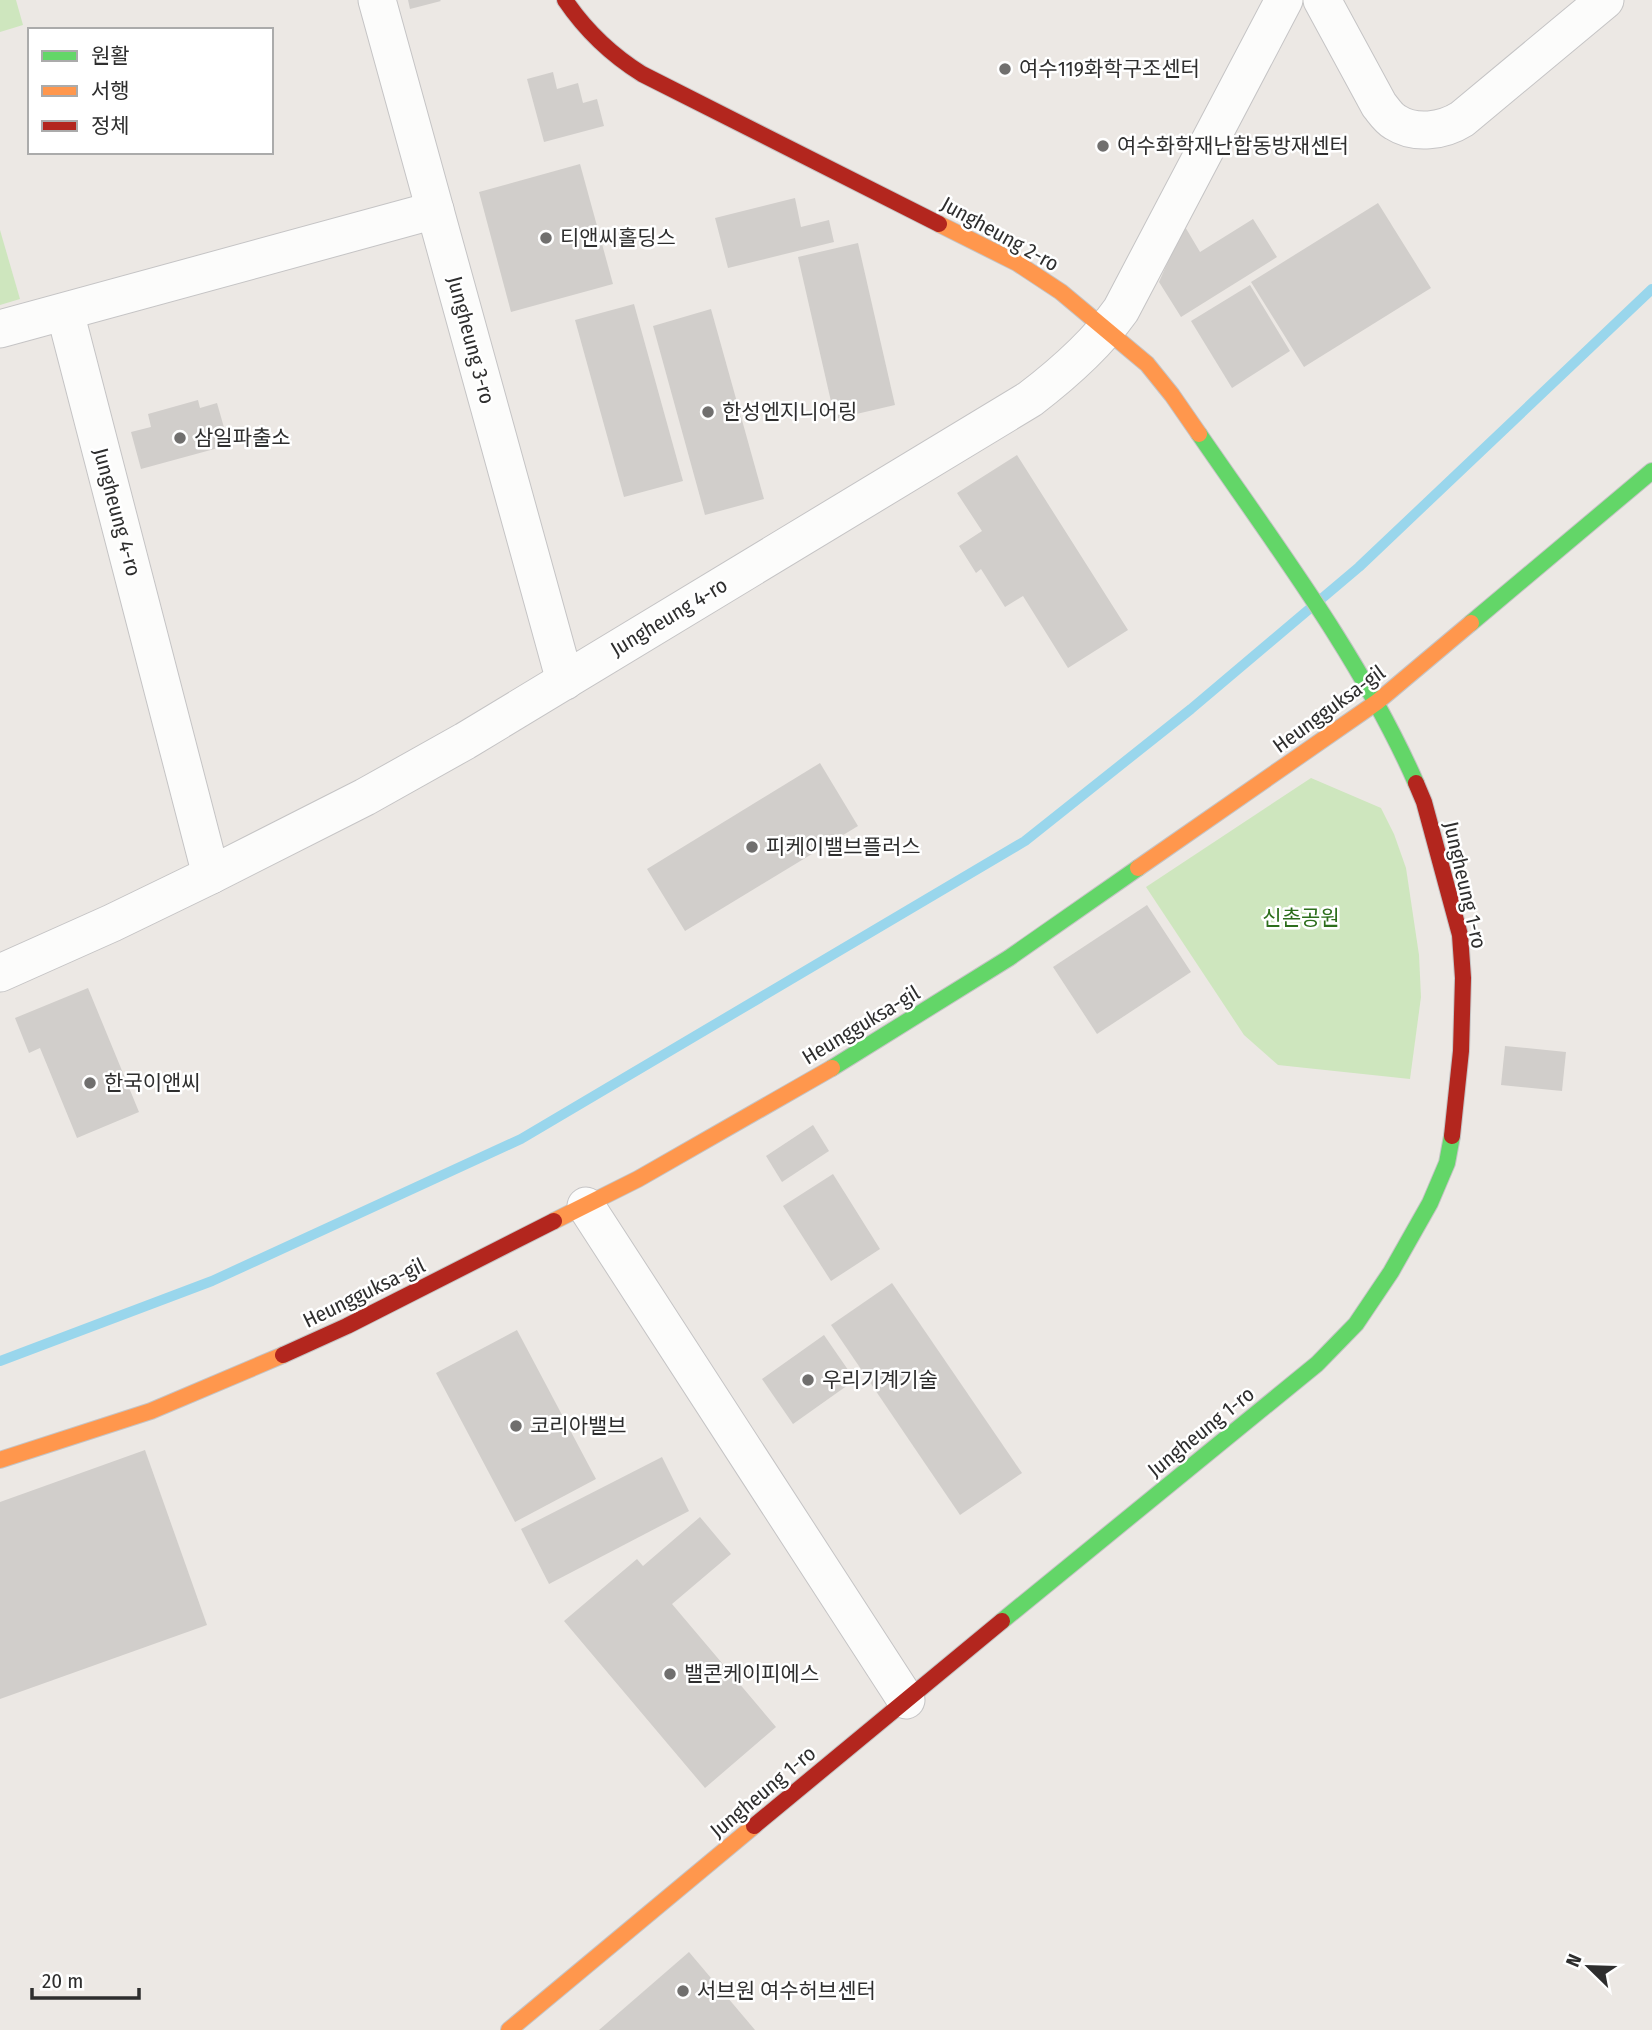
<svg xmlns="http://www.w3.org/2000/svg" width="1652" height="2030" viewBox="0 0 1652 2030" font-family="'Fira Sans Condensed','Noto Sans KR',sans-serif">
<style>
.green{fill:#cee6be}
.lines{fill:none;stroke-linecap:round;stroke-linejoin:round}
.stream{stroke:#99d6ec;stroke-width:10}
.building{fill:#d1cecb}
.street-casing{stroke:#c5c4c5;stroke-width:39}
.fast-casing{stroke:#c5c4c5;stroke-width:18}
.slow-casing{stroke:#c5c4c5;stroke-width:18}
.jam-casing{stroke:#c5c4c5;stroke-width:18}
.street{stroke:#fcfcfb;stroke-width:37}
.fast{stroke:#63d668;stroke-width:16}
.slow{stroke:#ff974d;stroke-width:16}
.jam{stroke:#b3261e;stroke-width:16}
.poi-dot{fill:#706f6e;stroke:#fff;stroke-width:2.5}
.labels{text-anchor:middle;stroke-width:5;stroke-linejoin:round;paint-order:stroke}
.poi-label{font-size:21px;fill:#2e2e2e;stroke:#fff;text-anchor:start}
.street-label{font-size:21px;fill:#2e2e2e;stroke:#fff}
.park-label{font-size:21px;fill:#2c6e1b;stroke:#fff}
</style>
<rect width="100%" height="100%" fill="#ece8e4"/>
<!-- green -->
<g class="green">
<polygon points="0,0 16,0 23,25 0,32"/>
<polygon points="0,230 20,299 0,305"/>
<polygon points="1311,778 1381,808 1394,834 1406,868 1419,955 1421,997 1410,1079 1278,1065 1244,1035 1146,887"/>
</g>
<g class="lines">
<!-- stream -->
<polyline class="stream" points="0,1361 212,1281 521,1139 1025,841 1191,709 1359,567 1652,289"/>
</g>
<!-- building -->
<g class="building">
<polygon points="408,0 440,0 441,1 410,9"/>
<polygon points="553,72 557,89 578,83 583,103 597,99 604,126 544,142 527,79"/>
<polygon points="580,164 613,284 511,312 479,192"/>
<polygon points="795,198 801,227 829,220 834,242 728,268 715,218"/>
<polygon points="1378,203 1431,288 1304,367 1251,282"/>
<polygon points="1253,219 1277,257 1181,317 1159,282 1184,225 1200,252"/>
<polygon points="858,243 895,405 835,419 798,257"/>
<polygon points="1250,285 1290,351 1232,388 1191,321"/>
<polygon points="634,304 683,481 624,497 575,320"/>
<polygon points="711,309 764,499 705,515 653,326"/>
<polygon points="198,400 200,408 217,403 229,445 141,469 131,432 151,427 148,414"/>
<polygon points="1017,455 1128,630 1068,668 1023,596 1005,607 981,569 976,573 959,546 982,531 957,493"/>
<polygon points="820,763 858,826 685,931 647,869"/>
<polygon points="1147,905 1191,972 1097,1034 1053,967"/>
<polygon points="88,988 139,1112 77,1138 40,1048 29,1053 15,1018"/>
<polygon points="1505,1046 1566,1052 1562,1091 1501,1085"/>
<polygon points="813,1125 829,1151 782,1182 766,1156"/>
<polygon points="833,1174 880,1249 831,1281 783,1206"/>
<polygon points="892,1283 1022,1473 960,1515 831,1325"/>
<polygon points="517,1330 596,1479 515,1522 436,1373"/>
<polygon points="824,1335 855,1380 793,1424 762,1379"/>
<polygon points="145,1450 207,1625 0,1699 0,1502"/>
<polygon points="662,1457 689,1511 549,1584 521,1529"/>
<polygon points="700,1517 731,1554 672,1604 776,1727 705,1788 564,1621 637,1559 643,1566"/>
<polygon points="689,1952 755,2030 599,2030"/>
</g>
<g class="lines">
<defs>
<g id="street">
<polyline points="377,0 565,681"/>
<path d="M1322,0L1379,105C1384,111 1388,118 1395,122C1415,135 1443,131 1462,119L1605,0"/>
<polyline points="65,312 211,875"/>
<polyline points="0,329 435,210"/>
<path d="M0,973L112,923L211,875L365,797L465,741L1030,399C1064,373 1096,345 1121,310L1284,0"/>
<polyline points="586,1206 906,1700"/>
</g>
<g id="fast">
<path d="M1199,434C1276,546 1361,658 1416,783"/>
<polyline points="1471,623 1652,471"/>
<polyline points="832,1068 1009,958 1138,868"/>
<polyline points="1002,1621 1317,1364 1356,1324 1391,1272 1430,1203 1447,1163 1452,1136"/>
</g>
<g id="slow">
<polyline points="939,224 1017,263 1061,292 1147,364 1172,395 1199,434"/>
<polyline points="1138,868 1377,702 1471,623"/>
<polyline points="554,1221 638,1179 832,1068"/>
<polyline points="0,1460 151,1411 283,1355"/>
<polyline points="509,2030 754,1826"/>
</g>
<g id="jam">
<path d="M565,0C586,31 610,54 642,74L939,224"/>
<polyline points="1416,783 1424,802 1460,935 1463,978 1461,1051 1452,1136"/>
<polyline points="283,1355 347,1326 554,1221"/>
<polyline points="754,1826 1002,1621"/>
</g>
</defs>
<!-- street casing -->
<use href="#street" class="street-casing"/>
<!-- fast casing -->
<use href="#fast" class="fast-casing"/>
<!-- slow casing -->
<use href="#slow" class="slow-casing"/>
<!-- jam casing -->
<use href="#jam" class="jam-casing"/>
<!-- street -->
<use href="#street" class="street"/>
<!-- fast -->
<use href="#fast" class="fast"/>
<!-- slow -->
<use href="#slow" class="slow"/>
<!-- jam -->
<use href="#jam" class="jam"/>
</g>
<!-- markers -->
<g class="poi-dot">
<circle cx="1005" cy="69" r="7"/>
<circle cx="1103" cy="146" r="7"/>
<circle cx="546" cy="238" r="7"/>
<circle cx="708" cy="412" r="7"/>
<circle cx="180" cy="438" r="7"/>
<circle cx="752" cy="847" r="7"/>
<circle cx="90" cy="1083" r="7"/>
<circle cx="808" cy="1380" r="7"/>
<circle cx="516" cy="1426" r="7"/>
<circle cx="670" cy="1674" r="7"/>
<circle cx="683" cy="1991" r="7"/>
</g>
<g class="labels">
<!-- poi labels -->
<g class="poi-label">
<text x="1019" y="76">여수119화학구조센터</text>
<text x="1117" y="153">여수화학재난합동방재센터</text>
<text x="560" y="245">티앤씨홀딩스</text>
<text x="722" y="419">한성엔지니어링</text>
<text x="194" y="445">삼일파출소</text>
<text x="766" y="854">피케이밸브플러스</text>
<text x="104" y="1090">한국이앤씨</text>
<text x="822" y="1387">우리기계기술</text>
<text x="530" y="1433">코리아밸브</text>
<text x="684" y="1681">밸콘케이피에스</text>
<text x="697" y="1998">서브원 여수허브센터</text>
</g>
<!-- street labels -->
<g class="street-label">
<text transform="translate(1000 234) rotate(29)" y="7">Jungheung 2-ro</text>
<text transform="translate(471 340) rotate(75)" y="7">Jungheung 3-ro</text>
<text transform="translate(117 512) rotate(75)" y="7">Jungheung 4-ro</text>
<text transform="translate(669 617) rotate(-31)" y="7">Jungheung 4-ro</text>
<text transform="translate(1329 709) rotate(-36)" y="7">Heungguksa-gil</text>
<text transform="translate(1465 885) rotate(77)" y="7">Jungheung 1-ro</text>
<text transform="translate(861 1025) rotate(-31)" y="7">Heungguksa-gil</text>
<text transform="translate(364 1293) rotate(-26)" y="7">Heungguksa-gil</text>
<text transform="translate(1201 1432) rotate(-39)" y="7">Jungheung 1-ro</text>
<text transform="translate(763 1792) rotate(-40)" y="7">Jungheung 1-ro</text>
</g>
<!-- park labels -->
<g class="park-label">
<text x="1301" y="925">신촌공원</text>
</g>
</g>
<!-- legend -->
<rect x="28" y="28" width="245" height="126" fill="#ffffff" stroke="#ababab" stroke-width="2"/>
<rect x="42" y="51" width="35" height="10" fill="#63d668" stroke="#ababab" stroke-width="2"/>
<text x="91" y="63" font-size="21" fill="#2e2e2e">원활</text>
<rect x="42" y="86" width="35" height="10" fill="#ff974d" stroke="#ababab" stroke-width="2"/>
<text x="91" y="98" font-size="21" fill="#2e2e2e">서행</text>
<rect x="42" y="121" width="35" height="10" fill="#b3261e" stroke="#ababab" stroke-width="2"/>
<text x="91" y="133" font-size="21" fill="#2e2e2e">정체</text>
<!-- north arrow -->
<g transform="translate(1589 1967) rotate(293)" stroke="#ffffff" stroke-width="5" paint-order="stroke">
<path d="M0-5L12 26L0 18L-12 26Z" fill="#2e2e2e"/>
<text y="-10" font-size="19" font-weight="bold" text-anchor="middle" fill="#2e2e2e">N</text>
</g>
<!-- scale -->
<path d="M32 1988v10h107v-10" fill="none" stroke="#2e2e2e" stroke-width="3.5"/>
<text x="42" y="1988" font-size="21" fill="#2e2e2e" stroke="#ffffff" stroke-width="5" paint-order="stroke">20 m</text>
</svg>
